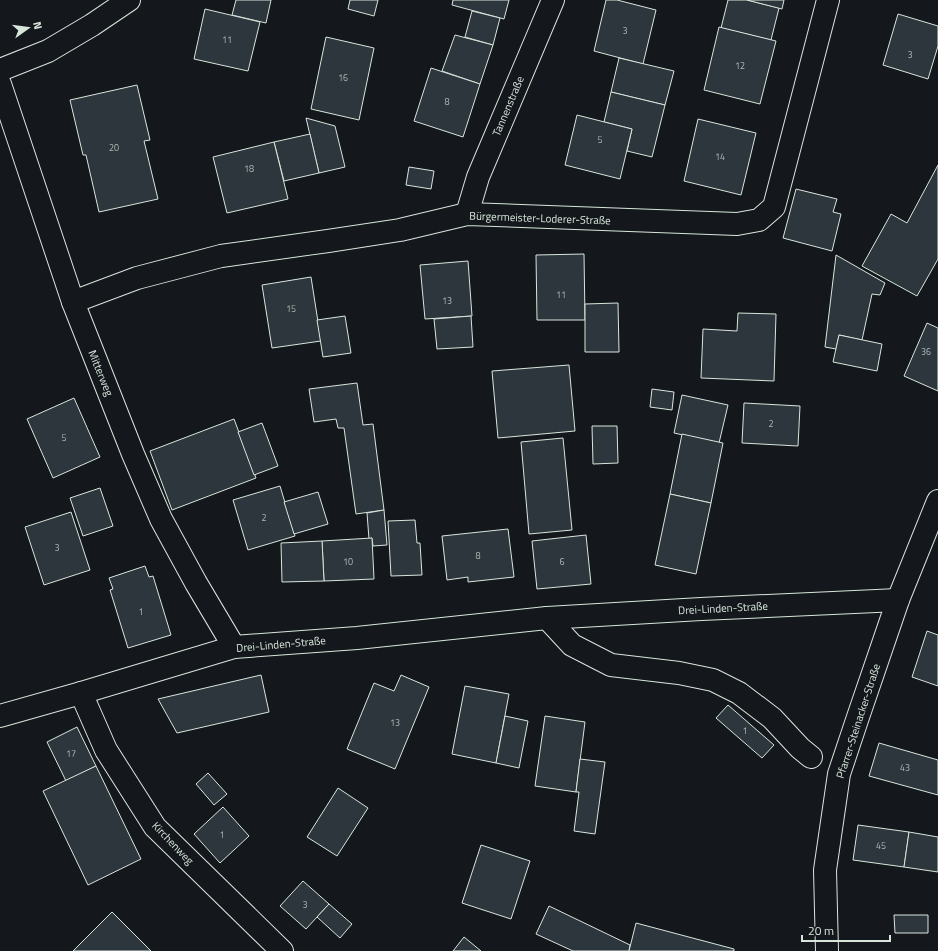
<svg xmlns="http://www.w3.org/2000/svg" width="938" height="951" viewBox="0 0 938 951" font-family="'Titillium Web',sans-serif">
<style>
.building{fill:#2c363c;stroke:#d8e6dc}
.lines{fill:none;stroke-linecap:round;stroke-linejoin:round}
.minor-casing{stroke:#d8e6dc;stroke-width:24}
.minor{stroke:#14181c;stroke-width:22}
.labels{text-anchor:middle;stroke-width:3;stroke-linejoin:round;paint-order:stroke}
.number-label{font-size:9px;fill:#adbab4}
.street-label{font-size:11px;fill:#d8e6dc;stroke:#14181c}
</style>
<rect width="100%" height="100%" fill="#14181c"/>
<!-- building -->
<g class="building">
<polygon points="236,0 271,0 266,23 232,15"/>
<polygon points="350,0 378,0 374,16 348,9"/>
<polygon points="453,0 509,0 504,19 452,5"/>
<polygon points="606,0 617,0 656,10 643,64 594,51"/>
<polygon points="728,0 747,0 779,8 771,40 721,28"/>
<polygon points="747,0 784,0 782,9"/>
<polygon points="205,9 260,22 248,71 194,59"/>
<polygon points="472,11 500,18 493,45 465,37"/>
<polygon points="898,14 938,26 938,46 928,79 883,65"/>
<polygon points="719,27 776,41 760,104 704,90"/>
<polygon points="455,35 493,45 480,84 442,71"/>
<polygon points="326,37 374,48 359,120 311,109"/>
<polygon points="619,58 674,71 665,105 611,92"/>
<polygon points="431,68 480,84 463,137 414,121"/>
<polygon points="137,85 150,140 144,141 158,199 99,212 86,155 83,155 70,100"/>
<polygon points="611,92 665,105 652,157 627,151 632,129 604,122"/>
<polygon points="577,115 632,129 620,179 565,165"/>
<polygon points="306,118 335,126 345,167 319,173"/>
<polygon points="698,119 756,133 741,195 684,181"/>
<polygon points="310,134 319,173 284,181 274,142"/>
<polygon points="274,142 288,199 227,213 213,157"/>
<polygon points="938,165 938,259 917,296 862,266 891,214 907,223"/>
<polygon points="409,167 434,171 431,189 406,185"/>
<polygon points="796,189 837,199 833,212 841,214 832,251 783,238"/>
<polygon points="584,254 585,320 537,320 536,255"/>
<polygon points="836,255 885,283 880,295 872,294 862,340 839,335 836,349 825,347"/>
<polygon points="468,261 472,316 425,319 420,265"/>
<polygon points="311,277 321,341 272,348 262,285"/>
<polygon points="618,303 619,352 585,352 585,304"/>
<polygon points="738,313 776,314 774,381 701,378 703,329 737,331"/>
<polygon points="345,316 351,353 323,357 317,320"/>
<polygon points="471,316 473,347 437,349 434,319"/>
<polygon points="927,323 938,328 938,391 904,376"/>
<polygon points="839,335 882,344 877,371 833,362"/>
<polygon points="569,365 575,431 498,438 492,371"/>
<polygon points="357,383 363,425 373,424 384,510 356,514 344,428 338,428 336,419 314,422 309,389"/>
<polygon points="652,389 674,392 672,410 650,407"/>
<polygon points="682,395 728,405 719,443 674,433"/>
<polygon points="74,398 100,457 53,478 27,419"/>
<polygon points="744,403 800,406 798,446 742,443"/>
<polygon points="234,419 256,478 172,510 150,451"/>
<polygon points="262,423 278,466 254,475 238,432"/>
<polygon points="592,426 617,426 618,463 593,464"/>
<polygon points="682,434 723,443 711,503 670,494"/>
<polygon points="563,438 572,530 529,534 521,442"/>
<polygon points="280,486 295,536 248,550 233,500"/>
<polygon points="100,488 113,526 83,536 70,498"/>
<polygon points="318,492 328,524 294,534 284,502"/>
<polygon points="670,494 711,503 696,574 655,565"/>
<polygon points="384,510 387,545 373,546 372,538 369,539 367,513"/>
<polygon points="71,512 90,570 44,585 25,527"/>
<polygon points="415,520 417,543 420,543 422,575 391,576 388,521"/>
<polygon points="508,529 514,577 468,582 468,577 447,580 442,536"/>
<polygon points="586,535 591,584 537,589 532,541"/>
<polygon points="372,538 374,579 324,581 322,541"/>
<polygon points="322,541 324,581 282,582 281,543"/>
<polygon points="145,566 149,577 153,576 171,635 128,648 110,590 113,589 109,578"/>
<polygon points="927,631 938,635 938,686 912,677"/>
<polygon points="261,675 269,712 177,733 158,699"/>
<polygon points="401,675 429,687 395,769 347,749 374,683 394,691"/>
<polygon points="465,686 509,694 496,763 452,754"/>
<polygon points="728,705 774,745 762,758 716,718"/>
<polygon points="505,716 528,721 519,768 496,763"/>
<polygon points="545,716 585,722 576,792 535,786"/>
<polygon points="77,727 96,766 66,781 47,742"/>
<polygon points="879,743 938,760 938,795 869,776"/>
<polygon points="580,759 605,762 595,834 574,831 579,792 576,792"/>
<polygon points="96,766 141,859 88,885 43,791"/>
<polygon points="208,773 227,794 214,805 196,784"/>
<polygon points="338,788 368,808 337,856 307,837"/>
<polygon points="223,807 249,836 220,863 194,834"/>
<polygon points="858,825 909,832 904,867 853,860"/>
<polygon points="909,832 938,837 938,872 904,867"/>
<polygon points="481,845 530,861 511,919 462,903"/>
<polygon points="303,881 329,904 306,929 280,906"/>
<polygon points="329,904 352,924 340,938 317,917"/>
<polygon points="549,906 630,945 629,951 573,951 536,934"/>
<polygon points="112,912 151,951 73,951"/>
<polygon points="894,915 928,915 928,933 895,933"/>
<polygon points="636,923 734,949 734,951 629,951"/>
<polygon points="464,937 481,951 453,951"/>
</g>
<g class="lines">
<defs>
<g id="minor">
<polyline points="0,70 48,51 92,25 129,0"/>
<polyline points="0,84 73,302 133,454 161,519 196,583 234,647"/>
<polyline points="467,214 478,177 553,0"/>
<polyline points="73,302 137,278 221,256 328,241 400,230 467,214 737,224 759,220 774,207 828,0"/>
<polyline points="547,618 572,645 611,665 679,673 713,680 739,693 772,718 800,748 811,757"/>
<polyline points="81,693 106,750 155,827 282,951"/>
<polyline points="0,716 81,693 234,647 357,638 547,618 701,609 898,600"/>
<polyline points="827,951 825,870 839,774 857,720 898,600 938,501"/>
</g>
</defs>
<!-- minor casing -->
<use href="#minor" class="minor-casing"/>
<!-- minor -->
<use href="#minor" class="minor"/>
</g>
<g class="labels">
<!-- number labels -->
<g class="number-label">
<text x="625" y="34">3</text>
<text x="227" y="43">11</text>
<text x="910" y="58">3</text>
<text x="740" y="69">12</text>
<text x="343" y="81">16</text>
<text x="447" y="105">8</text>
<text x="600" y="143">5</text>
<text x="114" y="151">20</text>
<text x="720" y="160">14</text>
<text x="249" y="172">18</text>
<text x="561" y="298">11</text>
<text x="447" y="304">13</text>
<text x="291" y="312">15</text>
<text x="926" y="355">36</text>
<text x="771" y="427">2</text>
<text x="64" y="441">5</text>
<text x="264" y="521">2</text>
<text x="57" y="551">3</text>
<text x="478" y="559">8</text>
<text x="348" y="565">10</text>
<text x="562" y="565">6</text>
<text x="141" y="615">1</text>
<text x="395" y="726">13</text>
<text x="745" y="734">1</text>
<text x="71" y="757">17</text>
<text x="905" y="771">43</text>
<text x="222" y="838">1</text>
<text x="881" y="849">45</text>
<text x="305" y="908">3</text>
</g>
<!-- street labels -->
<g class="street-label">
<text transform="translate(508 106) rotate(-67)" y="4">Tannenstraße</text>
<text transform="translate(540 218) rotate(2)" y="4">Bürgermeister-Loderer-Straße</text>
<text transform="translate(101 373) rotate(68)" y="4">Mitterweg</text>
<text transform="translate(723 608) rotate(-3)" y="4">Drei-Linden-Straße</text>
<text transform="translate(281 644) rotate(-5)" y="4">Drei-Linden-Straße</text>
<text transform="translate(858 721) rotate(-72)" y="4">Pfarrer-Steinacker-Straße</text>
<text transform="translate(173 843) rotate(46)" y="4">Kirchenweg</text>
</g>
</g>
<!-- north arrow -->
<g transform="translate(28 28) rotate(76)" stroke="#14181c" stroke-width="3" paint-order="stroke">
<path d="M0-3L7 15L0 10L-7 15Z" fill="#d8e6dc"/>
<text y="-6" font-size="11" font-weight="bold" text-anchor="middle" fill="#d8e6dc">N</text>
</g>
<!-- scale -->
<path d="M802 935v6h88v-6" fill="none" stroke="#d8e6dc" stroke-width="2"/>
<text x="808" y="935" font-size="12" fill="#d8e6dc" stroke="#14181c" stroke-width="3" paint-order="stroke">20 m</text>
</svg>
